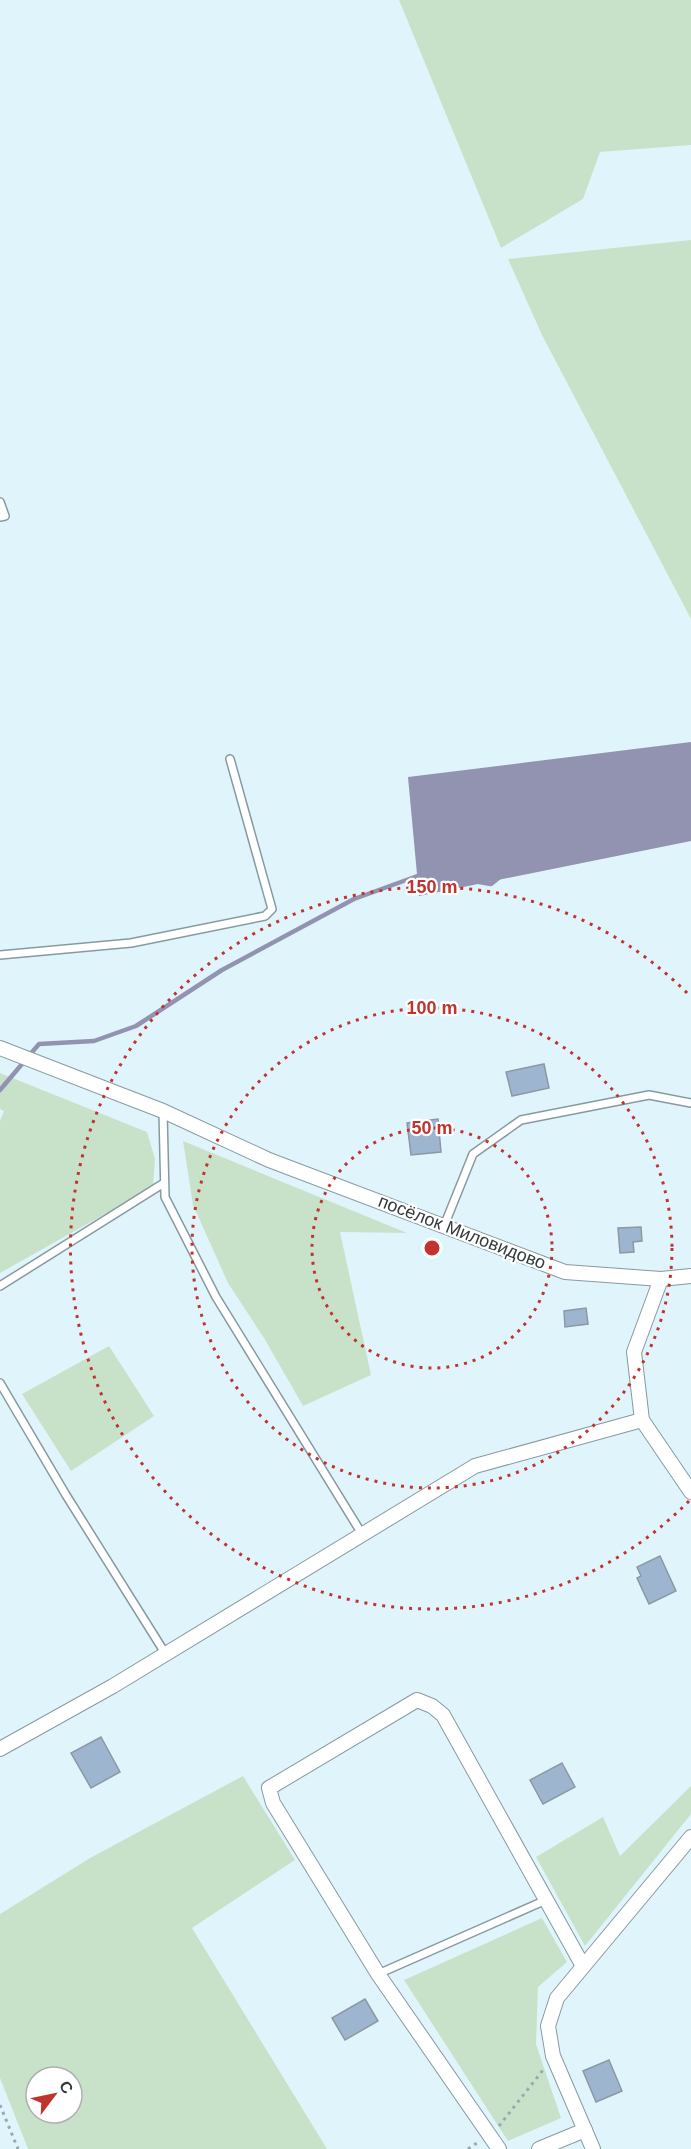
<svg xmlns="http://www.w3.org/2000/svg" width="691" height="2149" viewBox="0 0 691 2149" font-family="Helvetica,sans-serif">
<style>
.green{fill:#c8e2ca;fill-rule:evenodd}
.water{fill:#9293b1}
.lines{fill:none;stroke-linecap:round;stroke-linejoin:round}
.stream{stroke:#9293b1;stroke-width:4.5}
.building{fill:#9eb5cf;stroke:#8c98a4;stroke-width:1.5}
.lane-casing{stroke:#879aa0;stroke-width:10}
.street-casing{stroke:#879aa0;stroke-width:16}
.path{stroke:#9aa9ae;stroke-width:3;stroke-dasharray:3 4.5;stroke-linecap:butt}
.lane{stroke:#fff;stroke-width:7}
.street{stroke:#fff;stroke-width:14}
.ring{fill:none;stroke:#c1332e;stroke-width:3;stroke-dasharray:3 6}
.labels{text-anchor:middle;stroke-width:4.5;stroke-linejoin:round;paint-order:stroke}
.street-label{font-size:18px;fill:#343c3f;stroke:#fff}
.centre{fill:#c1332e;stroke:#fff;stroke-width:3}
.ring-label{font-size:18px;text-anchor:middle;font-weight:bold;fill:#c1332e;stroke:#fff;stroke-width:4.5;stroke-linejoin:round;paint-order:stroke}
</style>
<rect width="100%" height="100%" fill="#e0f5fb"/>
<!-- green -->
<g class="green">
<polygon points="399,0 691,0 691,145 600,152 583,199 501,248"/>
<polygon points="691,240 691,619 542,335 508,259"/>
<polygon points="0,1073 147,1132 155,1159 153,1187 0,1273 0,1121 4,1111 0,1109"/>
<polygon points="183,1141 407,1233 340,1232 371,1375 303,1406 264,1338 228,1283 193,1205"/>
<polygon points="109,1346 154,1416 71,1471 22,1394"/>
<path d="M243,1776L295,1860L192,1928L327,2149H28L0,2078V1914L90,1858ZM36,2077H72V2113H36Z"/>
<polygon points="691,1786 691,1814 585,1946 536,1857 603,1817 620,1856"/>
<polygon points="542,1918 567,1962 538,1987 536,2044 561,2118 508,2141 404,1980"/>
</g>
<!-- water -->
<polygon class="water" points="691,742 691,841 419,896 408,777"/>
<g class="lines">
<!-- stream -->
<g class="stream">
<polyline points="479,882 491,884 501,876"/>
<polyline points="0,1090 39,1044 94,1041 136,1026 222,970 354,899 423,874"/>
</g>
</g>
<!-- building -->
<g class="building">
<polygon points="544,1064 549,1088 512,1096 506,1072"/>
<polygon points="438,1119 441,1152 411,1155 407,1123"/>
<polygon points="641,1227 642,1241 633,1242 634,1252 620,1253 618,1228"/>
<polygon points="586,1308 588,1324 565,1327 564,1311"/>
<polygon points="660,1556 676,1591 649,1604 637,1578 641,1576 637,1567"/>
<polygon points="101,1737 120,1772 91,1788 71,1753"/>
<polygon points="562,1763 575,1787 543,1804 530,1780"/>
<polygon points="365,1999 378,2021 345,2040 332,2018"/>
<polygon points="609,2060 622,2091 596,2102 583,2071"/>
</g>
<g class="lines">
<defs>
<g id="lane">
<polyline points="0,502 5,516 0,517"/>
<polyline points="0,955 131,943 265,916 272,909 230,759"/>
<polyline points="163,1111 165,1197 216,1297 362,1534"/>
<polyline points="444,1226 473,1154 521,1120 649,1095 691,1103"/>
<polyline points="0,1286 164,1183"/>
<polyline points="0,1383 66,1495 165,1653"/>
<polyline points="378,1974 546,1900"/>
</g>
<g id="street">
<polyline points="0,1048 163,1111 269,1160 565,1272 661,1279 691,1276"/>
<polyline points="661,1279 634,1352 642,1420 691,1492"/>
<polyline points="0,1749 113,1686 475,1466 642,1420"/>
<polyline points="499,2149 378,1974 273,1803 269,1788 417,1700 432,1706 443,1715 583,1966"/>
<polyline points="539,2149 585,2130"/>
<polyline points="593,2149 553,2056 548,2026 557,1998 691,1837"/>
</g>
</defs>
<!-- lane casing -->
<use href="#lane" class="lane-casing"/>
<!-- street casing -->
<use href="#street" class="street-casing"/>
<!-- path -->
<g class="path">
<polyline points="0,2105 18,2149"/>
<polyline points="499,2126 543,2070"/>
<polyline points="468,2149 477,2143"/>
</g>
<!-- lane -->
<use href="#lane" class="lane"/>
<!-- street -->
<use href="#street" class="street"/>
</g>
<!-- distance rings -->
<g class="ring">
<circle cx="432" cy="1248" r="120"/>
<circle cx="432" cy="1248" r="240"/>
<path d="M689 1501A361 361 0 1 1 689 995"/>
</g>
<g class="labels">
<!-- street labels -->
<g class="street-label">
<text transform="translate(462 1232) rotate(21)" y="6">посёлок Миловидово</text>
</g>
</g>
<circle cx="432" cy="1248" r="9" class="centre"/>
<g class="ring-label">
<text x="432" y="893">150 m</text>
<text x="432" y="1014">100 m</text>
<text x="432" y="1134">50 m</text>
</g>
<!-- north arrow -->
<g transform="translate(54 2095) rotate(58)"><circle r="28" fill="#ffffff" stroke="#aeb1b2" stroke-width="1.5"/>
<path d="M0-4.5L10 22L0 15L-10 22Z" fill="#c1332e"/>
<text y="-9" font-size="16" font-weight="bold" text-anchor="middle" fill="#343c3f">С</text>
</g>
</svg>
